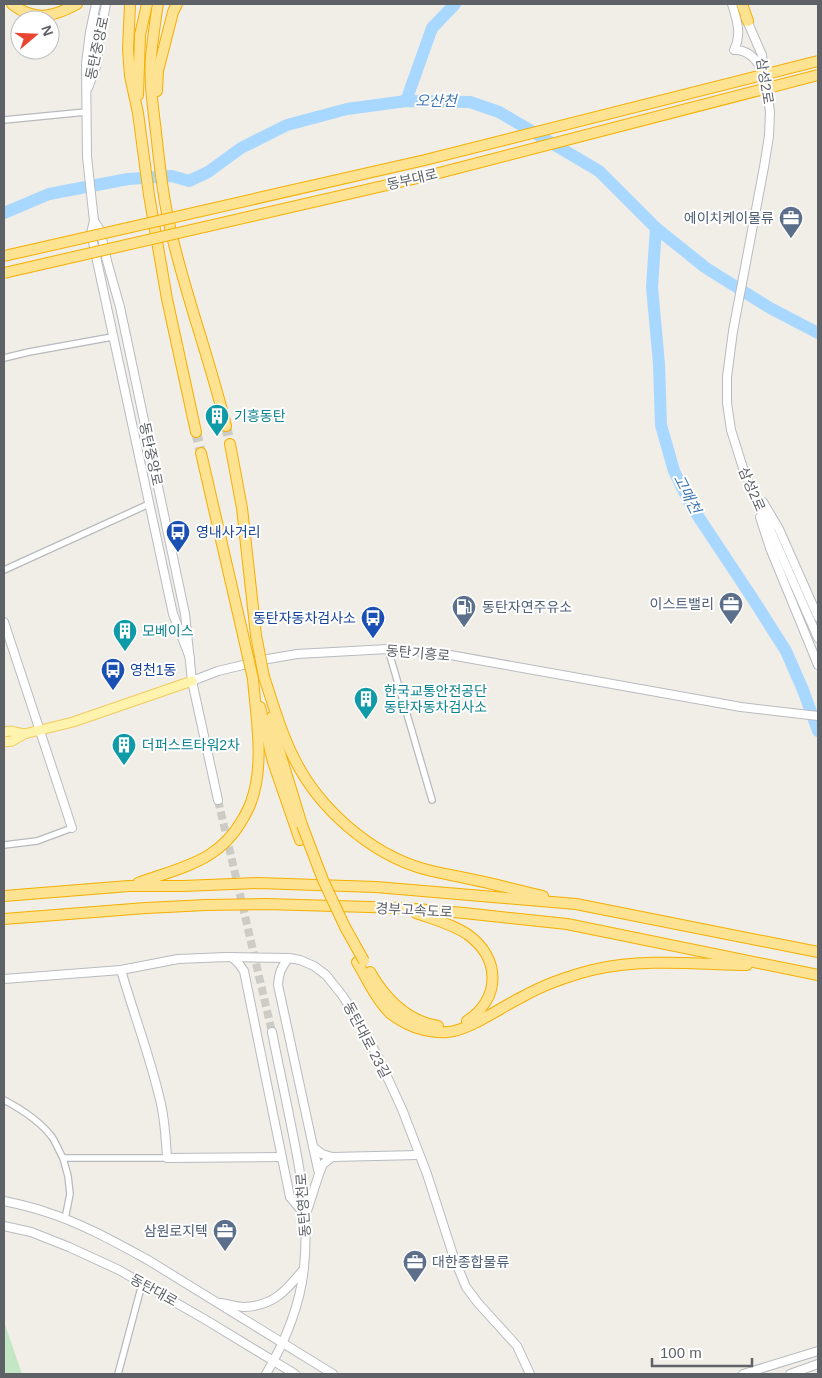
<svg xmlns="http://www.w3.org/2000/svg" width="822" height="1378" viewBox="0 0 822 1378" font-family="Helvetica,'Noto Sans KR',sans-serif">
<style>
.green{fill:#c3e7c4}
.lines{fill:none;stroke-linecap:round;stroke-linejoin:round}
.river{stroke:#a8d7ff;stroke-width:12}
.secondary-tunnel{stroke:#cccbc6;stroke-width:8;stroke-dasharray:8 4;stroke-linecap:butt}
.highway-tunnel{stroke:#cccbc6;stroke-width:10;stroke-dasharray:10 5;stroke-linecap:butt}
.street-casing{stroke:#b7b9bd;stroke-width:8}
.secondary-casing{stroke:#b8bbc0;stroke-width:10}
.primary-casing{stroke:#f1cb5e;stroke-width:11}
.highway-casing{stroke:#f6ae01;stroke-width:12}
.street{stroke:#fff;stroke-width:5.5}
.secondary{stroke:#fff;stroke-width:8}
.primary{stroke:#fff3ad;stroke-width:9}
.highway{stroke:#fde391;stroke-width:10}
.highway-bridge-casing{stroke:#f6ae01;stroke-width:12;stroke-linecap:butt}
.highway-bridge{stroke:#fde391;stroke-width:10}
.labels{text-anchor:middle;stroke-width:4;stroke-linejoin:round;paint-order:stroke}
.street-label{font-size:14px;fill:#5e6267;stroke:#fff}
.service-label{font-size:14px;fill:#4e5e75;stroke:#fff;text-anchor:end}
.culture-label{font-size:14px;fill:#0d838f;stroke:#fff;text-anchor:start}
.transit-label{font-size:14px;fill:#164399;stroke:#fff;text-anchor:start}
.water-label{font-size:15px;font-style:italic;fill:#4277b2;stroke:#fff}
</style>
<rect width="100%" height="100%" fill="#f0eee6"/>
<!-- green -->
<polygon class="green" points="4,1322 22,1374 4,1374"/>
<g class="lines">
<!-- river -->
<g class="river">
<polyline points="406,101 432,28 455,4"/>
<polyline points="4,213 49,194 128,179 172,176 189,181 208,172 241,148 287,125 347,109 406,101 470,102 499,112 599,171 656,228 706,268 770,308 818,333"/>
<polyline points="656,228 652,287 659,364 661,425 674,471 690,504 753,599 786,651 803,690 818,731"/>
</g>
<!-- secondary-tunnel -->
<polyline class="secondary-tunnel" points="218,800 272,1032"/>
<!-- highway-tunnel -->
<g class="highway-tunnel">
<polyline points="226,426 230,444"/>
<polyline points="196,432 201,453"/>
</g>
<defs>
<g id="street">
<polyline points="4,120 86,112"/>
<polyline points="4,358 29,352 112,337"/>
<polyline points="4,570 149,504"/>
<polyline points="388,649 432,800"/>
<polyline points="4,845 37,841 72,828"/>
<path d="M4,1100C21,1109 40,1121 52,1137C56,1143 59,1151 63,1158"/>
<polyline points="65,1219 70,1194 68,1176 63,1158 167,1158"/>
<polyline points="118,1374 142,1284"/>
</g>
<g id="secondary">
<polyline points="96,4 90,32 86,64 87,157 94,221 91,233 173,614 190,658"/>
<path d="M732,4C737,20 742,34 734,50C748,49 757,60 763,71"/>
<polyline points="745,16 762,55 770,112 769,136 764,167 733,331 727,377 727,403 731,430 743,468 818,638"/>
<polyline points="88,88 96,67 100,35 106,4"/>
<polyline points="94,221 100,230 107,261 120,307 185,614 192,681 218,800"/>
<polyline points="763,502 779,529 818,617"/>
<polyline points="760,517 770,548 818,665"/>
<polyline points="4,622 72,828"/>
<polyline points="192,681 218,671 268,659 297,654 388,649 439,653 741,707 818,716"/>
<polyline points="232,957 239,964 244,971 290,1197 305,1215"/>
<path d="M289,958C281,967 279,973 278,985L319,1174L307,1211"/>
<path d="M121,970C134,1015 151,1059 161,1104C165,1122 166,1140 167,1158L281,1157"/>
<polyline points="4,979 121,970 178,959 226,957 289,958 300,960 314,966 326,975 342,995 355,1015 377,1055 402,1109 427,1174 454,1258 466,1287 478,1303 517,1346 530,1374"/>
<polyline points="313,1147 322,1154 332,1157 419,1155"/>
<polyline points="319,1174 323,1164 332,1157"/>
<path d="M4,1201C18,1204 32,1207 46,1212C81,1223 115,1242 148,1260L333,1374"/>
<polyline points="4,1226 31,1232 69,1247 119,1270 206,1320 295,1374"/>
<path d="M221,1303C228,1304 237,1307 244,1307C273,1306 286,1291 303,1270"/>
<path d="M266,1374C285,1342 300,1305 304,1268C309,1218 301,1173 291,1125C285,1094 278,1063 272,1032"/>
<polyline points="743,1374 818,1351"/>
<polyline points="790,1374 818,1364"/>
</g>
<g id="primary">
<polyline points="4,732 10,731 24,734"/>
<polyline points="4,742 12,741 24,734 73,722 192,681"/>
</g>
<g id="highway">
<path d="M12,4C35,22 53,17 77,4"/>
<polyline points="130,4 128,49 130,76 138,113 149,195 167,299 196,432"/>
<path d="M158,4C155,21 153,39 151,56C149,82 153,107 156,132C160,169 164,207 174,244C189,305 211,364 226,426"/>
<polyline points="742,4 748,21"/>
<polyline points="157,91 158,71 173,12 177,4"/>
<polyline points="138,95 140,35 147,4"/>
<polyline points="230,444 242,508 256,635"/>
<polyline points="201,453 243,635"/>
<path d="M264,677C273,703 280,731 293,756C317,807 370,854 424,869C438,873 452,875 465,878C491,883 517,890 543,896"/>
<polyline points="260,707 273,762 300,840"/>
<polyline points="272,717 276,740 302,825"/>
<path d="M138,883C162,874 188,868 209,855C223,846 233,836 241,822C245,815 249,809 251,802C265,765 256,717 253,679"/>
<polyline points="4,896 129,886 183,886 258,883 376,887 576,904 818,952"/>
<path d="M416,913C433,919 452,924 467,934C501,958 501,998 467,1021"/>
<polyline points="4,919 146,908 206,905 265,904 404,908 464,913 567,924 818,975"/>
<path d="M357,962C367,979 376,999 390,1013C400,1021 412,1027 424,1030C431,1031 439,1033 447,1032C469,1031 501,1007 522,997C543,985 569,976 592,970C643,958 696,964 747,965"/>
<path d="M370,972C385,998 407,1021 438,1026"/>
</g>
</defs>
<!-- street casing -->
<use href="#street" class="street-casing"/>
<!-- secondary casing -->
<use href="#secondary" class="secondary-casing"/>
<!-- primary casing -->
<use href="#primary" class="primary-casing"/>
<!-- highway casing -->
<use href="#highway" class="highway-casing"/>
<!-- street -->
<use href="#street" class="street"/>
<!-- secondary -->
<use href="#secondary" class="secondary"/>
<!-- primary -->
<use href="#primary" class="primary"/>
<!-- highway -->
<use href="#highway" class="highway"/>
<defs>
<g id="highway-bridge">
<polyline points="4,256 425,160 818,61"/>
<polyline points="4,273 435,174 818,75"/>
<polyline points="243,635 253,679"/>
<polyline points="256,635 264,677"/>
<polyline points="302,825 323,880 345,927 364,961"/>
</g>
</defs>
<!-- highway-bridge casing -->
<use href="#highway-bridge" class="highway-bridge-casing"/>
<!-- highway-bridge -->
<use href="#highway-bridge" class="highway-bridge"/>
</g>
<!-- icons -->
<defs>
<symbol id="office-pin" viewBox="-11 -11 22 30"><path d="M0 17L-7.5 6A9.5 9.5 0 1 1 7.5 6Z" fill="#5c6f8a" stroke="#fff"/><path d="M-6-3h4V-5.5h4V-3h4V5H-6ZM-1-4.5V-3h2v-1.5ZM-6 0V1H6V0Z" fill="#fff"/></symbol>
<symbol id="building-pin" viewBox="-11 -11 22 30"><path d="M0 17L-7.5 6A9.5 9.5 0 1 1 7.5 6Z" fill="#0f9aa8" stroke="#fff"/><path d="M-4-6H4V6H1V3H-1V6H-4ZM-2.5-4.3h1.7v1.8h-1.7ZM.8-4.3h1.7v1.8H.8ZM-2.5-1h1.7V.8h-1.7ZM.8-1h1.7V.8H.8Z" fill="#fff"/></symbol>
<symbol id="bus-pin" viewBox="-11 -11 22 30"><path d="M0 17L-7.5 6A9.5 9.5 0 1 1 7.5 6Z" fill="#1a4fb4" stroke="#fff"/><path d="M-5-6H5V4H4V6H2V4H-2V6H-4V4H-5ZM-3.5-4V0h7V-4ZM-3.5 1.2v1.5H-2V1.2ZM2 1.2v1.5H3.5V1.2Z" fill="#fff"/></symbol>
<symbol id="fuel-pin" viewBox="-11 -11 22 30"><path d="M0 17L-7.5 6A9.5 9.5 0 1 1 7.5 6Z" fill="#5c6f8a" stroke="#fff"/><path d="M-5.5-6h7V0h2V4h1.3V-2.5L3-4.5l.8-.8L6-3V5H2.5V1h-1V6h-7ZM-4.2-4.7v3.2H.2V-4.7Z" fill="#fff"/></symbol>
</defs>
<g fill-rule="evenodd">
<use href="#office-pin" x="777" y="204" width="28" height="38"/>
<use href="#building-pin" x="203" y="402" width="28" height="38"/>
<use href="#bus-pin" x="164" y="518" width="28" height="38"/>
<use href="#office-pin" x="717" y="590" width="28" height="38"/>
<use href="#fuel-pin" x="450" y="593" width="28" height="38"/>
<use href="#bus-pin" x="359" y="604" width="28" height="38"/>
<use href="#building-pin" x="111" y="617" width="28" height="38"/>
<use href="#bus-pin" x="99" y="656" width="28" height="38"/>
<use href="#building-pin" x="352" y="685" width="28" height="38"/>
<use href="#building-pin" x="110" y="731" width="28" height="38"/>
<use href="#office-pin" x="211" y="1217" width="28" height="38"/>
<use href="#office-pin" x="401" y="1248" width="28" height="38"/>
</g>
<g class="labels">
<!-- street labels -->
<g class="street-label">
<text transform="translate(97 48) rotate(-78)" y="5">동탄중앙로</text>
<text transform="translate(765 81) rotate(81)" y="5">삼성2로</text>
<text transform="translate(412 179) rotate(-13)" y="5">동부대로</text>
<text transform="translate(151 454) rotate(78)" y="5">동탄중앙로</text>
<text transform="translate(752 489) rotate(67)" y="5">삼성2로</text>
<text transform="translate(418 653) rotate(5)" y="5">동탄기흥로</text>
<text transform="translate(414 910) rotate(3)" y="5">경부고속도로</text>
<text transform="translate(367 1040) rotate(62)" y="5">동탄대로 23길</text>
<text transform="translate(303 1205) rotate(-94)" y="5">동탄영천로</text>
<text transform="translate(154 1290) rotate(29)" y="5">동탄대로</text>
</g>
<!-- service labels -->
<g class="service-label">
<text x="774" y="223">에이치케이물류</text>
<text x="714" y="609">이스트밸리</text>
<text x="482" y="612" text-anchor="start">동탄자연주유소</text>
<text x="208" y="1236">삼원로지텍</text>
<text x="432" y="1267" text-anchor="start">대한종합물류</text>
</g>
<!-- culture labels -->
<g class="culture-label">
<text x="234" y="421">기흥동탄</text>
<text x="142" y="636">모베이스</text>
<text x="384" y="696">한국교통안전공단<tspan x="384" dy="16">동탄자동차검사소</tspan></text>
<text x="142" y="750">더퍼스트타워2차</text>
</g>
<!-- transit labels -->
<g class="transit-label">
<text x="196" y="537">영내사거리</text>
<text x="356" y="623" text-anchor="end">동탄자동차검사소</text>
<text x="130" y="675">영천1동</text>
</g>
<!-- water labels -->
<g class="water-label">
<text transform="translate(436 101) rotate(1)" y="5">오산천</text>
<text transform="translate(687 494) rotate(63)" y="5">고매천</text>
</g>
</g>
<!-- border -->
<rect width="822" height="1378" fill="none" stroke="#5e6267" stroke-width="10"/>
<!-- north arrow -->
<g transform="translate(35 35) rotate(71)"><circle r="24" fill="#ffffff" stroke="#bfc0c2"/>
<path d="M0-4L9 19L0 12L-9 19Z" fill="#e94533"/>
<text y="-8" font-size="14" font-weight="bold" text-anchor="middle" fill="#5e6267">N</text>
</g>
<!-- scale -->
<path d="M652 1358v8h100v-8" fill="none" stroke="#5e6267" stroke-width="2.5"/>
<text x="660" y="1358" font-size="15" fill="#5e6267" stroke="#ffffff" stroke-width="4" paint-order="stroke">100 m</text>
</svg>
